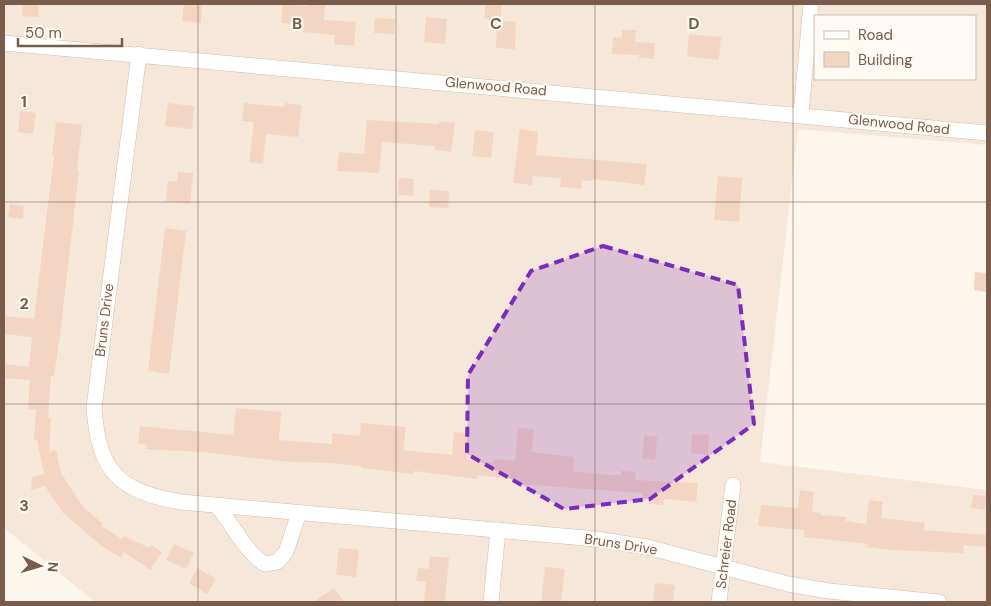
<svg xmlns="http://www.w3.org/2000/svg" width="991" height="606" viewBox="0 0 991 606" font-family="'DM Sans',sans-serif">
<style>
.residential{fill:#f5e8da;fill-rule:evenodd}
.building{fill:#f3d5c3}
.lines{fill:none;stroke-linecap:round;stroke-linejoin:round}
.minor-casing{stroke:#d1beb0;stroke-width:16}
.minor{stroke:#fff;stroke-width:15}
.marked{fill:#7b2cbf;fill-opacity:0.2;stroke:#7b2cbf;stroke-width:4;stroke-dasharray:10 6;stroke-linejoin:round}
.grid{fill:none;stroke:#7a5c4d;stroke-width:1;stroke-opacity:0.55}
.labels{text-anchor:middle;stroke-width:4;stroke-linejoin:round;paint-order:stroke}
.street-label{font-size:14px;fill:#7a5c4d;stroke:#fffaf3}
.grid-label{font-size:16px;text-anchor:middle;font-weight:bold;fill:#7a5c4d;stroke:#fffaf3;stroke-width:4;stroke-linejoin:round;paint-order:stroke}
</style>
<rect width="100%" height="100%" fill="#fdf6ec"/>
<!-- residential -->
<path class="residential" d="M4,4H987V145L798,129L760,462L987,490V602H95L4,528ZM815,16H975V79H815Z"/>
<!-- building -->
<g class="building">
<polygon points="23,4 39,4 38,17 22,16"/>
<polygon points="184,4 202,4 201,23 182,21"/>
<polygon points="283,4 307,6 307,4 325,4 324,20 356,22 354,46 334,44 335,35 303,32 304,25 281,23"/>
<polygon points="486,4 502,5 500,21 484,19"/>
<polygon points="426,17 447,19 445,44 424,42"/>
<polygon points="375,18 395,19 394,34 374,33"/>
<polygon points="497,20 516,22 515,49 496,48"/>
<polygon points="622,30 636,30 635,42 655,43 654,59 639,58 639,55 612,54 613,37 622,38"/>
<polygon points="689,34 721,37 719,60 687,56"/>
<polygon points="168,103 194,106 192,129 165,126"/>
<polygon points="244,103 284,107 285,103 302,105 298,137 266,134 263,164 249,162 254,122 242,121"/>
<polygon points="20,111 36,113 33,134 18,132"/>
<polygon points="367,120 439,124 439,121 455,123 451,152 435,150 435,146 382,142 379,173 337,171 339,152 364,154"/>
<polygon points="56,122 82,125 77,170 79,171 60,336 54,376 51,376 48,418 51,418 49,452 56,450 61,473 83,507 103,524 101,526 122,539 124,536 150,548 151,545 162,552 150,570 124,552 121,558 103,547 63,513 45,486 31,490 32,477 44,474 37,440 34,440 36,410 28,409 30,380 4,378 4,364 29,367 32,337 4,334 4,316 34,319 54,156 52,156"/>
<polygon points="520,129 538,132 536,155 647,164 644,185 592,179 592,181 582,180 581,189 560,187 561,178 533,176 532,185 513,183"/>
<polygon points="475,130 494,132 491,158 472,156"/>
<polygon points="178,172 193,173 190,204 166,201 168,181 177,182"/>
<polygon points="718,176 742,178 739,222 714,220"/>
<polygon points="399,178 414,179 413,196 398,195"/>
<polygon points="430,190 449,191 448,208 429,207"/>
<polygon points="10,204 24,206 23,219 8,217"/>
<polygon points="165,228 186,231 169,374 148,371"/>
<polygon points="975,272 987,273 987,292 974,290"/>
<polygon points="236,408 281,412 279,440 332,444 332,433 360,436 361,423 406,427 403,450 452,455 454,432 469,433 467,459 494,463 495,459 515,461 518,428 534,429 532,452 574,457 573,471 610,475 621,475 621,471 636,472 635,480 698,483 696,502 664,499 663,505 649,504 649,498 643,498 643,493 518,484 518,480 477,475 477,479 414,471 414,474 361,468 361,466 330,463 289,462 202,452 161,450 146,449 147,445 138,444 140,426 233,435"/>
<polygon points="692,434 709,435 708,455 691,453"/>
<polygon points="644,435 657,437 655,460 642,458"/>
<polygon points="800,490 814,492 812,512 821,513 821,515 846,517 846,521 866,524 869,500 883,502 881,518 925,523 924,530 987,535 987,547 964,545 963,553 889,550 867,547 868,544 804,537 804,530 758,526 761,505 798,508"/>
<polygon points="973,495 986,496 985,510 971,508"/>
<polygon points="174,544 194,553 186,569 166,560"/>
<polygon points="339,548 359,550 356,577 336,575"/>
<polygon points="430,556 449,558 445,602 424,602 426,582 416,581 418,568 429,569"/>
<polygon points="545,567 565,569 561,602 541,602"/>
<polygon points="198,568 216,579 207,594 189,583"/>
<polygon points="655,583 675,585 673,602 653,602"/>
<polygon points="334,588 344,602 313,602"/>
</g>
<g class="lines">
<defs>
<g id="minor">
<polyline points="4,43 987,133"/>
<path d="M139,54L94,408C99,472 118,491 181,502L596,539L647,547L788,584L829,591L939,602"/>
<polyline points="801,114 811,4"/>
<path d="M217,506C233,524 244,551 265,564L277,562L286,552L299,513"/>
<polyline points="491,602 498,530"/>
<polyline points="719,602 733,485"/>
</g>
</defs>
<!-- minor casing -->
<use href="#minor" class="minor-casing"/>
<!-- minor -->
<use href="#minor" class="minor"/>
</g>
<!-- marked area -->
<path class="marked" d="M603,246L738,285L754,424L650,499L564,509L467,454L468,375L531,271Z"/>
<!-- grid -->
<path class="grid" d="M198,4V602M396,4V602M595,4V602M793,4V602M4,202H987M4,404H987"/>
<g class="labels">
<!-- street labels -->
<g class="street-label">
<text transform="translate(496 86) rotate(5)" y="5">Glenwood Road</text>
<text transform="translate(899 124) rotate(6)" y="5">Glenwood Road</text>
<text transform="translate(104 320) rotate(-83)" y="5">Bruns Drive</text>
<text transform="translate(621 544) rotate(9)" y="5">Bruns Drive</text>
<text transform="translate(726 544) rotate(-83)" y="5">Schreier Road</text>
</g>
</g>
<g class="grid-label">
<text x="297" y="29">B</text>
<text x="496" y="29">C</text>
<text x="694" y="29">D</text>
<text x="24" y="107">1</text>
<text x="24" y="309">2</text>
<text x="24" y="511">3</text>
</g>
<!-- border -->
<rect width="991" height="606" fill="none" stroke="#7a5c4d" stroke-width="10"/>
<!-- legend -->
<rect x="814" y="15" width="162" height="65" fill="#fffaf3" stroke="#cabbb1"/>
<rect x="824" y="31" width="25" height="8" fill="#ffffff" stroke="#cabbb1"/>
<text x="858" y="40" font-size="15" fill="#7a5c4d">Road</text>
<rect x="824" y="52" width="25" height="15" fill="#f3d5c3" stroke="#cabbb1"/>
<text x="858" y="65" font-size="15" fill="#7a5c4d">Building</text>
<!-- north arrow -->
<g transform="translate(40 566) rotate(95)" stroke="#fffaf3" stroke-width="4" paint-order="stroke">
<path d="M0-4L9 19L0 12L-9 19Z" fill="#7a5c4d"/>
<text y="-8" font-size="14" font-weight="bold" text-anchor="middle" fill="#7a5c4d">N</text>
</g>
<!-- scale -->
<path d="M18 38v8h104v-8" fill="none" stroke="#7a5c4d" stroke-width="2.5"/>
<text x="25" y="38" font-size="15" fill="#7a5c4d" stroke="#fffaf3" stroke-width="4" paint-order="stroke">50 m</text>
</svg>
